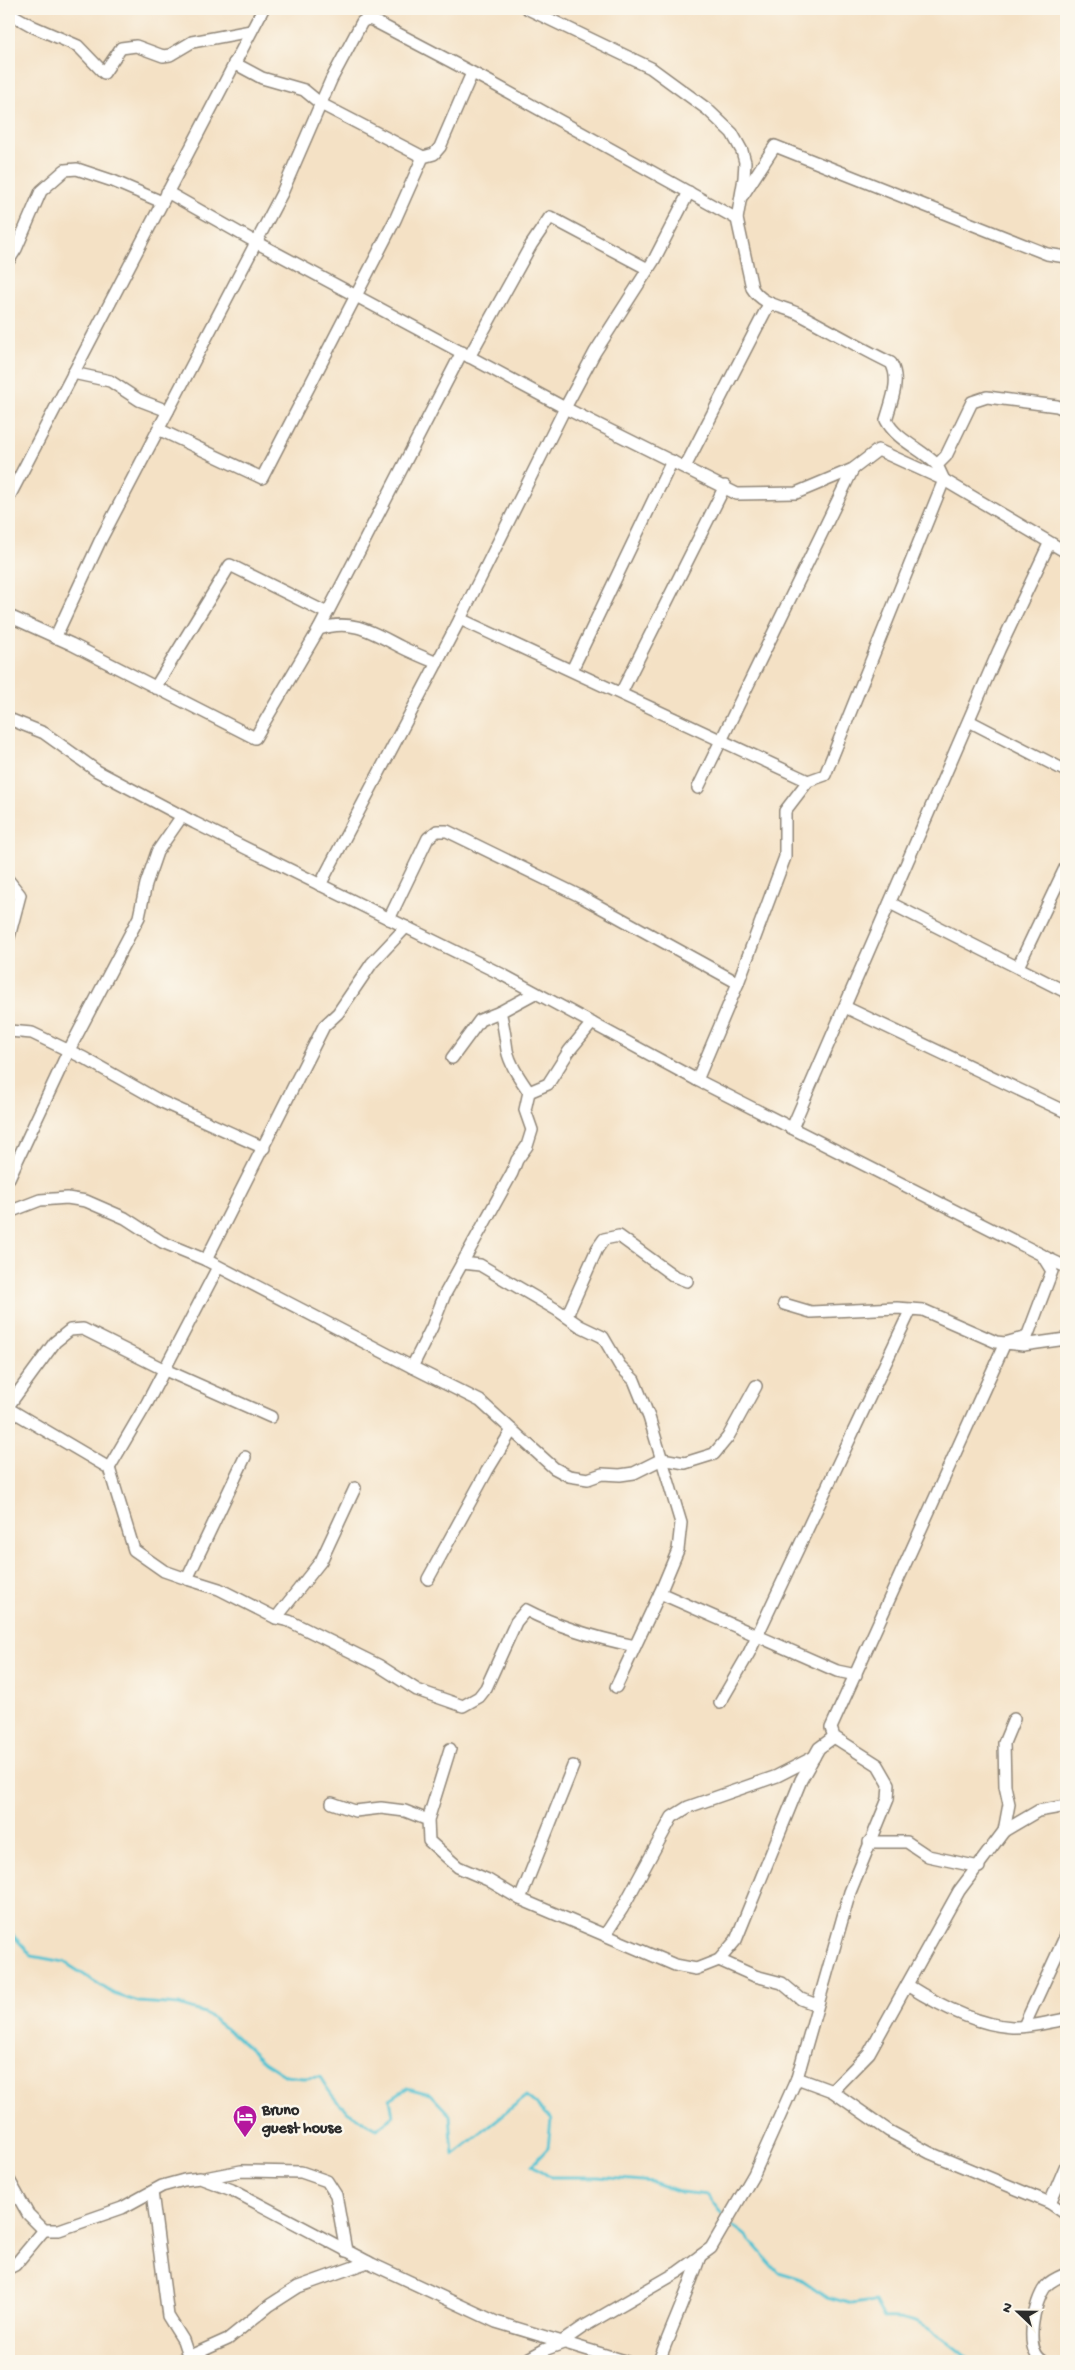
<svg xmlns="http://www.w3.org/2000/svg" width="1075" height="2370" viewBox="0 0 1075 2370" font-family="'Gochi Hand',sans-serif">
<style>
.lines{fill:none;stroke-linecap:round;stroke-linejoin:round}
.stream{stroke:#57c3d2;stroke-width:3}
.minor-casing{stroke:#908678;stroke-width:14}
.minor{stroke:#fff;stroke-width:11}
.labels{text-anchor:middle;stroke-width:5;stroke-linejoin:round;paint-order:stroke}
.poi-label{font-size:16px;font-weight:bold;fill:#2b2b2b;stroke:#fbf7ec;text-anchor:start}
</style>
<rect width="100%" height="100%" fill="#fbf7ec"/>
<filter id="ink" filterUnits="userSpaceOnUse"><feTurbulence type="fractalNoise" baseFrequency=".02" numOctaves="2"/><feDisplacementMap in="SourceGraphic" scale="10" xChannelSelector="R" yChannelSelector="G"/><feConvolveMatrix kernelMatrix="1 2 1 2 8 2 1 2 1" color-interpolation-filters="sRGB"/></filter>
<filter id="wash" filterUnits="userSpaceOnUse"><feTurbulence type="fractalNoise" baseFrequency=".0096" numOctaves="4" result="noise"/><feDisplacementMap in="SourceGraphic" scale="20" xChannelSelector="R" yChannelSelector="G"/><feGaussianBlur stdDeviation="1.12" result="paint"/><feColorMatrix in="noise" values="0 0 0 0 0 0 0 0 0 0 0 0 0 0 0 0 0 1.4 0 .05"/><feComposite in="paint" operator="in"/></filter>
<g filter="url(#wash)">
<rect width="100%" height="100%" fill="#f4e1c5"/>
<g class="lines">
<!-- stream -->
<path class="stream" d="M9,1931L32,1956L64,1962L114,1994L139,2002L179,2005L205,2013L237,2037L264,2062L286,2076L303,2078L320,2077C338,2107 346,2112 377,2129L393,2116L390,2099L407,2088L430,2094L450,2115L453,2155L526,2096L537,2105L551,2120L548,2148L532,2165L550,2177H598L653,2182L681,2192L707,2195L727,2221L745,2235L778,2272L801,2279L827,2297L852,2304L875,2301L884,2318C891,2318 898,2317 904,2319C929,2324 952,2345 971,2361"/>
</g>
</g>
<g filter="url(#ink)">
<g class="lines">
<defs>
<g id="minor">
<path d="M528,9L651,68L707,109L732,133L742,151L745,162L744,178L737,219L752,288C763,306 784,306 801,315C831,331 860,348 891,363C901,380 891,402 886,420C897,441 921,448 937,465"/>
<polyline points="9,13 34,27 78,46 104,73 121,48 136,46 163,56 170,55 192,42 251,31"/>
<polyline points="234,63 262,78 304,90 321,104 423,157"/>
<polyline points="167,192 250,239 565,408 737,494 796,493 853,469 878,450 944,480 1066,552"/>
<polyline points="743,195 775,146 1047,254 1066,257"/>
<polyline points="9,260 16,249 41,191 65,170 77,169 113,181 162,202"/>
<polyline points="469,357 531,245 550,217 648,269"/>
<polyline points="73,373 110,381 139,400 168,411"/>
<polyline points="158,429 262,478 395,220 423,157 434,154 440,147 472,73"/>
<polyline points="685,467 769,304"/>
<polyline points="9,497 263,9"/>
<path d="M9,616L71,644L255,738L319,629C352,618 372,632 401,647C413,653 425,658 437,663"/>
<polyline points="460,619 808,781"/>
<polyline points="319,629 462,352"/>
<polyline points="55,638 100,541 282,193 331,80 362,22 367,19 372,20 488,81 737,219"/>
<polyline points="572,670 672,461"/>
<polyline points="155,688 230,565 327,613"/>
<polyline points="621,693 725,486"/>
<polyline points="9,719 44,733 97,771 195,823 503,975 697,1080 1042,1255 1052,1271 1027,1337 1005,1343 831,1728 834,1737 878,1765 889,1784 888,1799 850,1892 797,2078"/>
<polyline points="969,721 1066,771"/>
<polyline points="698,788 853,469"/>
<polyline points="9,881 20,895 9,937"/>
<polyline points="320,885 460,619 565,408 595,352 654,260 689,192"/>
<polyline points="890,903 1066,992"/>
<polyline points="389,919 428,838 437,831 447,831 580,896 738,983"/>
<polyline points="1018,967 1066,866"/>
<polyline points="845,1007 1066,1112"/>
<polyline points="9,1031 32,1033 84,1058 160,1101 264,1148"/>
<polyline points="452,1058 480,1020 500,1012 535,993"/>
<polyline points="697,1080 738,983 785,857 785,811 808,781 825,775 944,480 937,465 946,456 972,402 987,397 1057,406 1066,410"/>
<polyline points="529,1092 548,1084 569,1051 592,1023"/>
<polyline points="792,1128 999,650 1049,544"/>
<polyline points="9,1178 68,1052 139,917 146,884 157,852 182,816"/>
<path d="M9,1212L40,1200L67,1198L86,1201L125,1218L162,1242L206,1260L412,1367L432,1327L445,1294L512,1173L517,1160L527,1146L532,1130L525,1110L529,1092C521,1080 510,1065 507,1050C505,1037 504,1025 500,1012"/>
<polyline points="1043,1256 1066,1267"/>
<polyline points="206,1260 324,1026 338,1013 372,963 406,927"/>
<polyline points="462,1263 480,1265 557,1310 580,1326 603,1337 620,1366 634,1380 649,1417 681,1523 678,1550 660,1593 837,1671 856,1675"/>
<polyline points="784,1304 811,1312 897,1308 923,1310 996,1342 1023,1345 1066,1339"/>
<polyline points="567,1316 597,1249 604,1239 619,1236 674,1276 687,1281"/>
<polyline points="412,1367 480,1401 512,1430"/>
<polyline points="9,1405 55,1342 70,1330 83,1329 163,1369 271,1417"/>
<polyline points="9,1409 109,1468 134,1550 164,1571 187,1579 245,1457"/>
<polyline points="109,1468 147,1403 218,1267"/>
<path d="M187,1579L219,1589L276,1618L289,1621L378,1665L417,1690L463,1706L479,1697L486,1688L516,1622L526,1610C560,1628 597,1638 635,1646"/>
<polyline points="428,1579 487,1471 512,1430 554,1468 569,1476 588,1479 602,1474 620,1475 634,1473 662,1459 685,1463 714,1454 728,1437 756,1386"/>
<polyline points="276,1618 321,1561 355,1488"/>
<polyline points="616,1687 660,1593"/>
<polyline points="720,1703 749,1653 911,1309"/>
<polyline points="332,1803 355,1811 381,1808 405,1811 428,1820 429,1841 458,1867 488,1880 520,1899 675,1965 696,1969 719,1960 755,1976 782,1983 801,1999 817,2005"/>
<polyline points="428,1820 450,1749"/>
<polyline points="1004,1831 1038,1811 1066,1806"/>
<polyline points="869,1842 907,1842 928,1856 979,1867"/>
<polyline points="520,1899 573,1766"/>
<polyline points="605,1935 622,1909 672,1817 688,1807 777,1776 814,1757"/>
<polyline points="719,1960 736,1940 801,1780 819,1748 834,1737"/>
<path d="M907,1985C937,2004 976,2025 1012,2027C1029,2028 1049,2022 1066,2019"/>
<polyline points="1024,2026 1066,1935"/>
<polyline points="832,2091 889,2131 930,2153 1050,2203 1066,2214"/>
<polyline points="205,2178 241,2171 301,2172 327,2181 336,2195 346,2251"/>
<polyline points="9,2180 28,2214 44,2230 59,2230 122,2208 162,2186 184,2180 200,2178 232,2190 372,2264 496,2322 625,2361"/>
<polyline points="152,2192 168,2316 183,2340 190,2361"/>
<polyline points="1050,2203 1066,2165"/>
<polyline points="9,2268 15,2265 44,2230"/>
<polyline points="563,2341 583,2327 678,2272 711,2248 754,2174 797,2078 832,2091 869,2053 959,1891 1004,1831 1009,1804 1005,1786 1004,1743 1014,1719"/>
<polyline points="179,2361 228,2339 270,2305 298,2287 368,2262"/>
<polyline points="524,2361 544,2350 566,2342"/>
<path d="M659,2361C672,2326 688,2292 700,2256"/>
<path d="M1043,2361C1023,2350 1034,2301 1046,2286C1051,2280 1059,2277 1066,2274"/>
</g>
</defs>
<!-- minor casing -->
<use href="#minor" class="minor-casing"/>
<!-- minor -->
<use href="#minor" class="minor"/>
</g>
</g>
<!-- icons -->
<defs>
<symbol id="hotel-pin" viewBox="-11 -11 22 30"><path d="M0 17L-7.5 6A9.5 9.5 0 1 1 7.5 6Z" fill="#b5179e" stroke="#fbf7ec"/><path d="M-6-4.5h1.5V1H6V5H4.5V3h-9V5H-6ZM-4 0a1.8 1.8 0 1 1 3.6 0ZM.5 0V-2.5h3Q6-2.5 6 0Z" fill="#fff"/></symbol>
</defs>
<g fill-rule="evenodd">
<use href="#hotel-pin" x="231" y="2103" width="28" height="38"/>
</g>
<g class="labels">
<!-- poi labels -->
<g class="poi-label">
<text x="262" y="2114">Bruno<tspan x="262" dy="18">guest house</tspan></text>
</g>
</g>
<!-- margin -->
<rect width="1075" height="2370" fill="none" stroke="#fbf7ec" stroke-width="30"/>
<!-- north arrow -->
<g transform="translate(1018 2312) rotate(292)" stroke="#fbf7ec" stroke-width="4" paint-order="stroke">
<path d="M0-4L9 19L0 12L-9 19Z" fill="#2b2b2b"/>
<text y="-8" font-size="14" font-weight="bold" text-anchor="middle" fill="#2b2b2b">N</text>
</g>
</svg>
